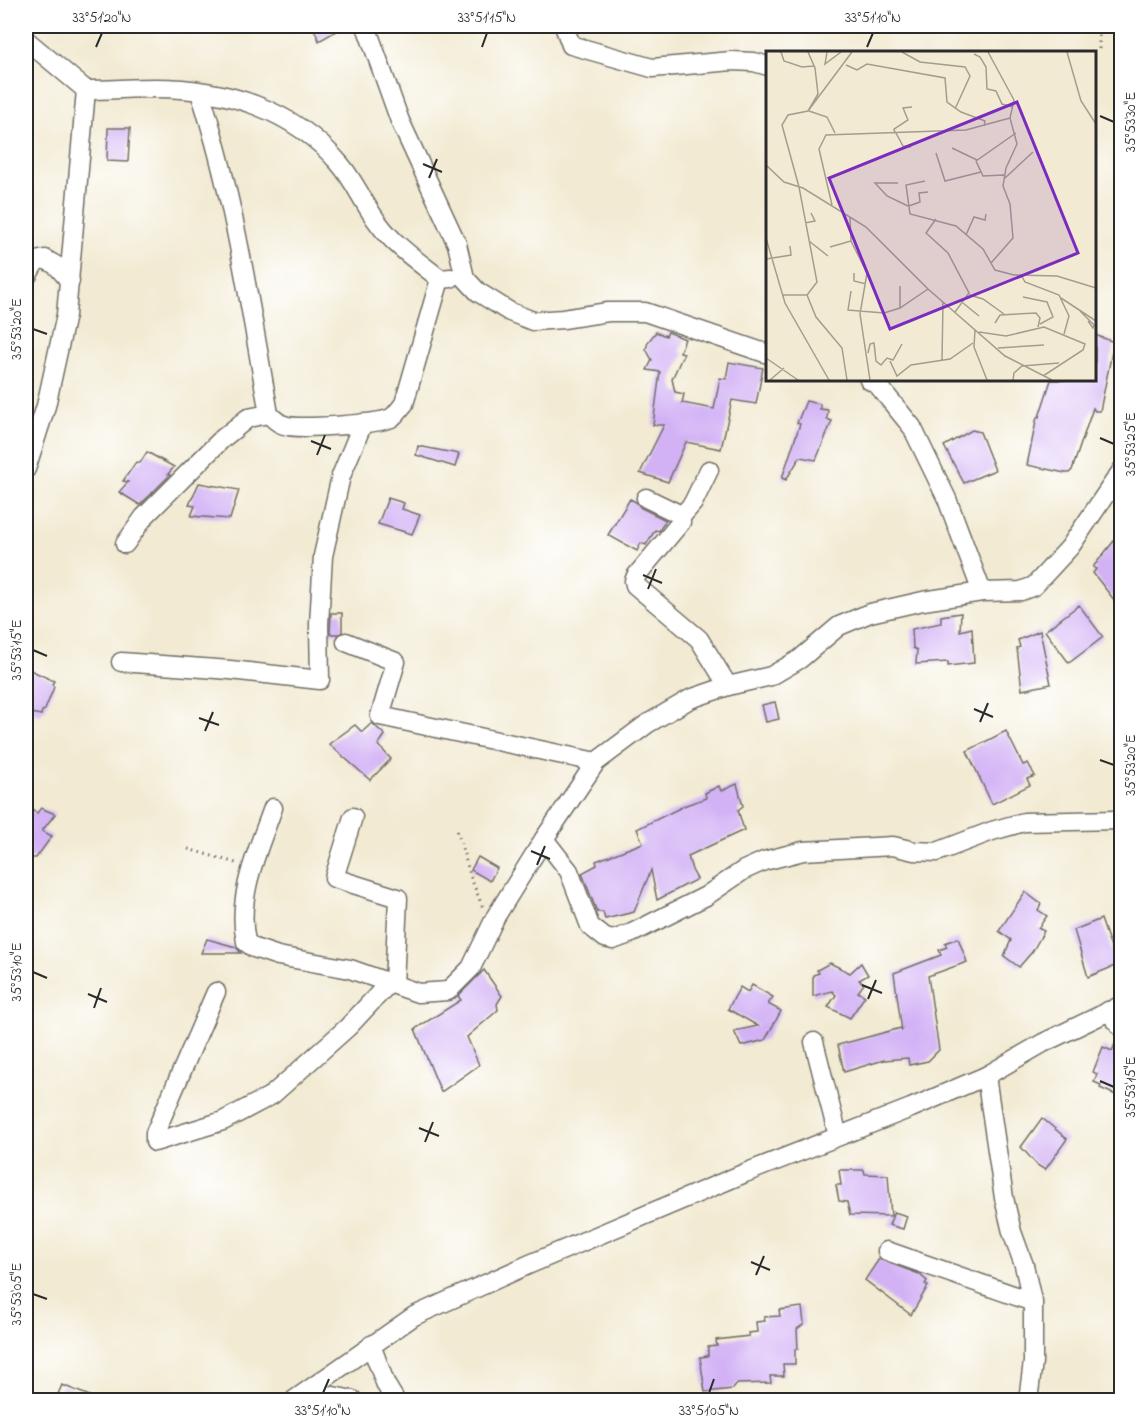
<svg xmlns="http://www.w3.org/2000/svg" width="1147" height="1426" viewBox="0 0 1147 1426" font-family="'Indie Flower',sans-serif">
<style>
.building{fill:#d2b1f5}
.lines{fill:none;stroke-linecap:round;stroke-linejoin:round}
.minor-casing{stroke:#716e65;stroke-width:21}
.path{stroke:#716e65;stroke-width:3;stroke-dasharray:1.5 4.5;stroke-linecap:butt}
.minor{stroke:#fff;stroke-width:18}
.ticks{fill:none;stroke:#2b2b2b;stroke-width:2}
.inset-road{fill:none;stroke:#a29e8f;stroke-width:1.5}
.view{fill:#7b2cbf;fill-opacity:0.15;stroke:#7b2cbf;stroke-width:3}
.inset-edge{fill:none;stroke:#2b2b2b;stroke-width:3}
.neatline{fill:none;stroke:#2b2b2b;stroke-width:2}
.ticks-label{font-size:15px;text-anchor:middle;fill:#2b2b2b}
</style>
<rect width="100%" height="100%" fill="#fff"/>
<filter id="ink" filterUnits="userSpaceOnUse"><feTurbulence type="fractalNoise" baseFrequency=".0167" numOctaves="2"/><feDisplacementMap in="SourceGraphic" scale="12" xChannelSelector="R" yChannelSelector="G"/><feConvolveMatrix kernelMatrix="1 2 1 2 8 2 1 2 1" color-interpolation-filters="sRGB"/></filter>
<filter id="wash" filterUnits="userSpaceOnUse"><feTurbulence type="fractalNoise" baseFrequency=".008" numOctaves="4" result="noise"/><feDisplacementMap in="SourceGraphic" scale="24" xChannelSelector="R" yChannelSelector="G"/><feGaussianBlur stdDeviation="1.35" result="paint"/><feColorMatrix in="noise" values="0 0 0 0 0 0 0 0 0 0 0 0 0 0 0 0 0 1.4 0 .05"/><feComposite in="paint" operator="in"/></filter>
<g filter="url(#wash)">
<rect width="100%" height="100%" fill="#f2ead2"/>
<g id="blocks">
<!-- building -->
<g class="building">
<polygon points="313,26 345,26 319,41"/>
<polygon points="108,128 130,128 128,162 107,161"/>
<polygon points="656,332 666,336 668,332 685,339 680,352 684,353 672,379 675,392 684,394 682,403 714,409 720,378 726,379 729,362 763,368 756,404 732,400 721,449 686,442 668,482 640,473 664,425 653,425 660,372 647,370 652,360 646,349 648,342"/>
<polygon points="1095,335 1114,342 1100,411 1095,411 1093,408 1072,470 1069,473 1065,473 1027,465 1037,417 1039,417 1051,380 1095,380"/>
<polygon points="806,401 820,404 820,409 828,410 827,419 832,421 816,460 800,457 786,480 782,478 800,424 797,423"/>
<polygon points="972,430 980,432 995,470 964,483 944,446"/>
<polygon points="418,446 459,454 455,467 416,455"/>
<polygon points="147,452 174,467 168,474 170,475 140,505 119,492 128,482 123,481 136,462 140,463"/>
<polygon points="199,483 239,490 230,519 191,516 195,506 189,505"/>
<polygon points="388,498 404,503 402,509 420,515 412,534 378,524"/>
<polygon points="630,499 636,502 641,508 666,520 659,531 655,530 646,545 641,543 637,551 608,535"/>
<polygon points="1122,531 1122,610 1093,573 1096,569 1093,567"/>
<polygon points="1079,605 1103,637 1069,663 1045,631"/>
<polygon points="331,613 342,613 342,632 339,634 330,634"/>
<polygon points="961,613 960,631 972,628 974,663 948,666 948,662 916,664 917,650 913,648 912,629 941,623 941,616"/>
<polygon points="1040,631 1051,684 1022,690 1017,648 1020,647 1018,640"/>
<polygon points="26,668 54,681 52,684 54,687 45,710 42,711 41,715 26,712"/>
<polygon points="775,702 779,719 766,722 762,705"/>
<polygon points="372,723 385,735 378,745 391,759 370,780 329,744 355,725 362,732"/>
<polygon points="1006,731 1023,765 1028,763 1035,776 1027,779 1030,785 992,804 967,751"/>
<polygon points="737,784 743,806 738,810 744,830 688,856 692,870 697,879 657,900 651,870 634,912 605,919 603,912 597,912 582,873 597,865 596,861 643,843 637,829 686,805 706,798 705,793 719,786 721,791"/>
<polygon points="26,807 37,813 41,808 55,814 42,831 52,836 36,858 26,858"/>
<polygon points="478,857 497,868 490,881 471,870"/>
<polygon points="1025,892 1041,904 1038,910 1047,916 1038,928 1044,931 1032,952 1019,967 1004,956 1011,940 999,931"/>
<polygon points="1101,919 1117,965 1088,977 1074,930"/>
<polygon points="958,938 967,962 928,976 939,1050 928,1061 909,1065 908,1058 884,1060 844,1072 838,1045 901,1028 902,1031 894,973 941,955 939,950 947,947 945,943"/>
<polygon points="207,939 236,947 241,953 201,953"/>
<polygon points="830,963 850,973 861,963 868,975 859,980 864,984 858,992 865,996 850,1018 828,1007 836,995 832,991 813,996 813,975 819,973 817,970"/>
<polygon points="484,970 502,996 497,1004 498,1010 467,1037 479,1065 441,1092 415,1029 461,1000 458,996"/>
<polygon points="752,985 773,997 768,1004 781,1011 765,1040 741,1046 734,1031 758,1026 728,1009 740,987 748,992"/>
<polygon points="1118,1038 1122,1039 1122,1088 1118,1096 1100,1088 1101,1085 1094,1082 1097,1074 1093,1072 1103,1047 1112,1051"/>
<polygon points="1042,1118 1067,1139 1045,1170 1037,1165 1021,1147"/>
<polygon points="839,1170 864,1170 865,1174 888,1175 891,1216 850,1215 847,1202 839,1201 836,1185 841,1185"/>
<polygon points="894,1212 907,1216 903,1229 889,1225"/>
<polygon points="879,1259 919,1274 927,1281 925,1284 928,1286 911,1315 865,1280"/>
<polygon points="802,1307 804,1324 797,1329 798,1349 795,1349 795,1364 783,1364 784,1376 770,1376 771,1383 737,1384 733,1389 705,1392 700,1357 708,1356 708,1347 717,1346 716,1340 749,1336 748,1333 757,1332 756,1322 765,1321 764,1317 780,1316 779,1310"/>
<polygon points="62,1385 100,1400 100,1401 55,1401"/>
</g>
</g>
</g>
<g filter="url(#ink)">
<use href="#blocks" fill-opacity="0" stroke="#716e65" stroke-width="1.5"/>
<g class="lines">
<defs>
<g id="minor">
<polyline points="366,26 400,121 457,244 465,278 478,292 510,312 533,321 563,319 608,312 645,312 768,354"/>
<polyline points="564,26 571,45 652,68 732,61 754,62 768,66"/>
<path d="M26,40L86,90C109,90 132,88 155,88C224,88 293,109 339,163C355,181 364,205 379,224C395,246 419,262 440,279L451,278"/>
<path d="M200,92C234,197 250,306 269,414C274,419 277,423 284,425C298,430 378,424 391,418C396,415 400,408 404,404L440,279"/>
<polyline points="26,278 36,261 45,259 57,266 70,281"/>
<polyline points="869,380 877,384 912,427 947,499 982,592"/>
<polyline points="26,469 46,406 66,315 86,90"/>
<polyline points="646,498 679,514 681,522 636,576 634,581 635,585 699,639 728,686"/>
<polyline points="681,517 693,503 709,470"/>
<polyline points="125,544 144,517 222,439 248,418 269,414"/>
<polyline points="346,642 396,662 380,716 596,762"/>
<polyline points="121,662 230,670 320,680 319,624 323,556 341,476 363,423"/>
<path d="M273,808C258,850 236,896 246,942L254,948L278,956L350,969L418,993L448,991L471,968L496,916L544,839L596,762L647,724L690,699L728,686L771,676L800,659L839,626L870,613L923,601L982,592L1021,591L1034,586L1070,547L1122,470"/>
<polyline points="353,817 334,878 398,898 394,984"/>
<polyline points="544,839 569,871 590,926 605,938 613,940 632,933 706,896 744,870 764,861 803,851 893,846 914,851 937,852 992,831 1024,822 1118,820 1122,822"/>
<polyline points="216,992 155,1133 155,1142 223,1121 272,1095 348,1027 390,982"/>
<polyline points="1108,1011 1122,1028"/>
<polyline points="814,1042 838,1136"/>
<polyline points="986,1076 1004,1198 1012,1232 1024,1265 1033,1305 1033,1362 1028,1400"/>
<polyline points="887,1251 1033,1302"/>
<polyline points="371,1345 386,1385 395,1400"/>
<polyline points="308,1391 353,1400"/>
<polyline points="294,1400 414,1316 530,1264 745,1173 911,1108 986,1076 1043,1043 1122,1005"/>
</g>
</defs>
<!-- minor casing -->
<use href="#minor" class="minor-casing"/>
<!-- path -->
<g class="path">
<polyline points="1099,49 1099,26"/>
<polyline points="457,831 471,878 483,908"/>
<polyline points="188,849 236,863"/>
</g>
<!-- minor -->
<use href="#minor" class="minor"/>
</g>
</g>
<!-- ticks -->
<path class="ticks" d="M96,47L102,33M482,47L487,33M867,47L873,33M1100,116L1114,122M423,164L442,172M429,178L437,159M33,329L47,334M1100,438L1114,444M311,441L331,449M317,455L325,435M643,575L662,583M648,589L656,569M33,650L47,656M974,709L993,717M199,718L219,725M980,722L988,703M205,731L213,712M1100,760L1114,765M531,851L550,859M537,865L545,846M33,972L47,978M862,985L882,993M88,994L107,1002M868,999L876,980M94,1008L101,988M1100,1081L1114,1087M419,1128L439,1136M425,1142L433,1122M751,1262L770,1270M756,1275L764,1256M33,1294L47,1299M323,1393L329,1379M709,1393L714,1379"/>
<!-- overview -->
<g transform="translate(766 51)">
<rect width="330" height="330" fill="#f2ead2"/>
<path class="inset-road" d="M15,1L18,10L36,16L48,15M61,1L59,13L75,1M136,1L154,11L199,16L204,25L189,58M222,1L248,49L244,67L251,93L240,117L237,135L244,153L247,187L225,212M301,1L315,50L330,73M208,3L214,6L220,16L221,38L230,40L236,53L247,56M80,14L91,19L101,13L179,27L181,51L195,61L219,70L218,75M42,60L86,1M43,60L61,66L69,82M129,82L128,78L142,69L137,57L146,56M130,82L137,95L145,96M186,97L211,109M170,102L179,130L215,121M0,114L18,131L37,137L100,176L162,238L239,305L286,329M238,124L217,125L210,110L250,82M239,127L267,101M159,130L140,134L144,163L190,175L217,198L229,219L248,224L291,225L330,237M132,132H109L121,145L142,155M66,154L53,98L60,84L200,79L244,67M143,155L154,151L153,142L162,141M84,166L85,190L101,222L94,263L104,329M170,168L160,182L182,202L203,242L189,261M39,172L49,170L45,162M200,184L208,166L219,169L220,163M0,187L19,252L63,329M43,190L62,205M64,196L85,190M0,208L25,204L24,195M88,222V230L100,233M255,224L259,231L293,244L303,265L298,283M134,235V257M85,240L82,259L118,262L134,257L162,238M16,244H41L50,266L76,297L81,329M41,244L51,231L33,136L16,74L22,64L42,60L52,43L49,17L42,1M203,244L217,248L238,263M257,246L281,251L287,266L274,273M295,247L330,270M197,252L213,265M314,260L328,274L327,277L322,270M229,272L234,264L270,262L274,267L272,276M209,279L208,296L221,329M213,281L240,285L278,276L319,293L317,299L277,325M232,297L278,294M102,302L104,293L108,292L110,310L115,314L121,307L127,309L136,293M0,307L32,329M124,310L131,325L145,314L184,308L207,292M176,310L177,251M4,329L18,317M247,329L248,322L256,315L293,312"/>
<path class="view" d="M251,51L312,202L124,278L63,127Z"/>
<rect width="330" height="330" class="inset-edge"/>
</g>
<!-- margin -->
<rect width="1147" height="1426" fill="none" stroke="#fff" stroke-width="66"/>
<rect x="33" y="33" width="1081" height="1360" class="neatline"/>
<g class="ticks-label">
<text x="102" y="22">33°51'20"N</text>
<text x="487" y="22">33°51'15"N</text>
<text x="873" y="22">33°51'10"N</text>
<text transform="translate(1130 122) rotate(-90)" y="5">35°53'30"E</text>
<text transform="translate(16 329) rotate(-90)" y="5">35°53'20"E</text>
<text transform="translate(1130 444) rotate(-90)" y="5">35°53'25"E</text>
<text transform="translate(16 650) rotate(-90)" y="5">35°53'15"E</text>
<text transform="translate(1130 765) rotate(-90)" y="5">35°53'20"E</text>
<text transform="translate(16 972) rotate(-90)" y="5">35°53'10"E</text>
<text transform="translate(1130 1087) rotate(-90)" y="5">35°53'15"E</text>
<text transform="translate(16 1294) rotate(-90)" y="5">35°53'05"E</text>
<text x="323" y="1415">33°51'10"N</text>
<text x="709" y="1415">33°51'05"N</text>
</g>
</svg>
